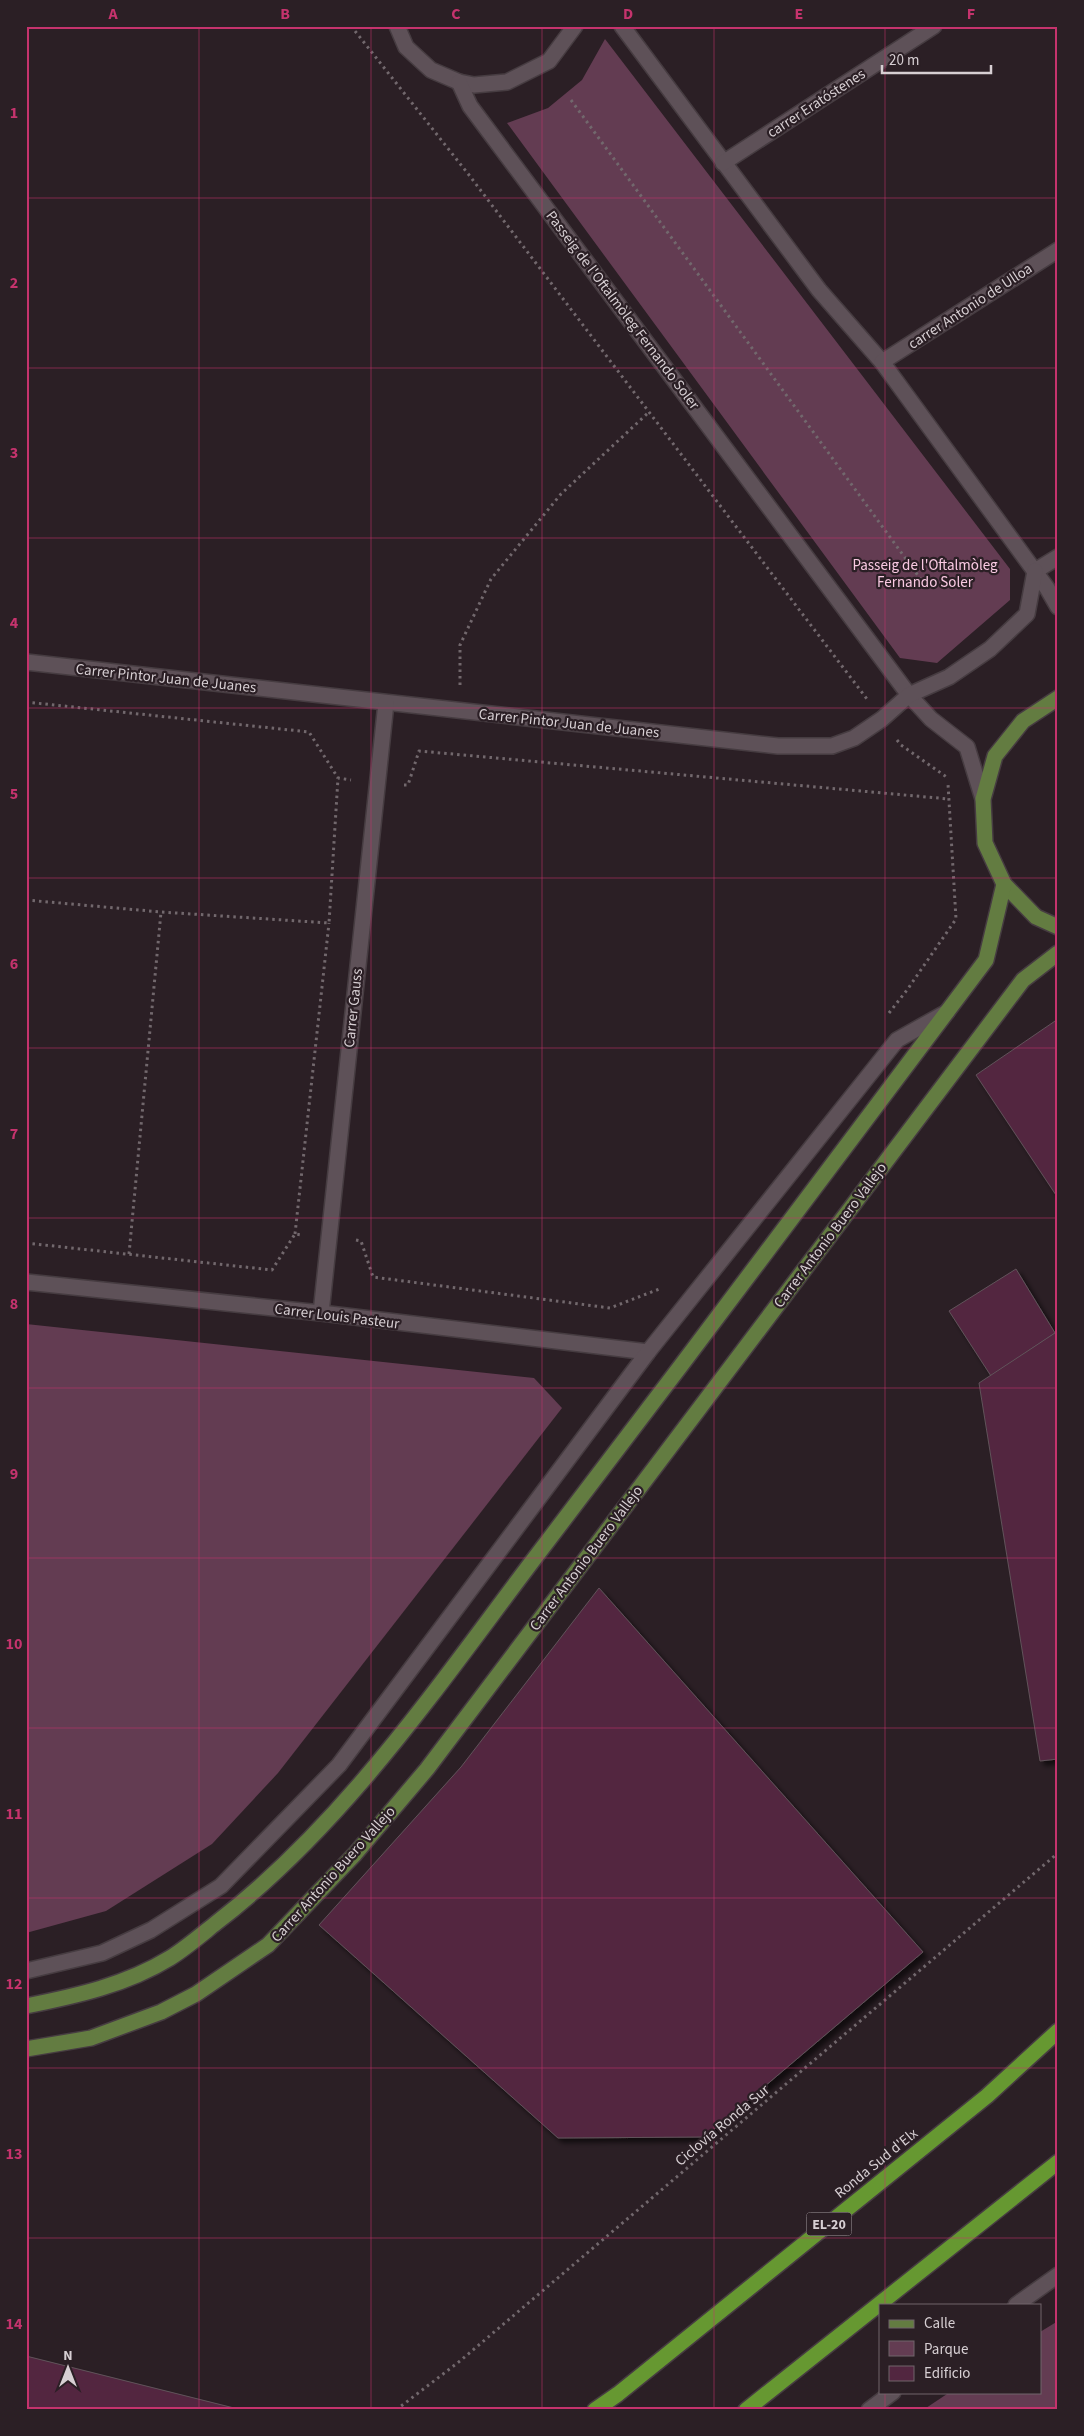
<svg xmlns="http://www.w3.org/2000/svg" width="1084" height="2436" viewBox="0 0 1084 2436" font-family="'Source Sans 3',sans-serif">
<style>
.green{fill:#633c52}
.building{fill:#522640;stroke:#61535a;filter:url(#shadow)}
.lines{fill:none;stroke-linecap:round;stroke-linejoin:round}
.minor-casing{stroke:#463c41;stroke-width:18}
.major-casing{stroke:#463c41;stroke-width:18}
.highway-casing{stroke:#463c41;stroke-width:18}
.path{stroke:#72686d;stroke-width:3;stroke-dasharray:2.5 4;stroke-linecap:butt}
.minor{stroke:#5e5158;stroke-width:15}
.major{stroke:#637c41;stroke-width:15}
.highway{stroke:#669831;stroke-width:15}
.grid{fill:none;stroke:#c5336d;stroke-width:1;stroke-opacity:0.55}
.labels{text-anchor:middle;stroke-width:4.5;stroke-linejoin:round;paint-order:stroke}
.shield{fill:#2b1f25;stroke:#a39a9f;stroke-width:1}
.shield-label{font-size:14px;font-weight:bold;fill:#d7cfd3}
.street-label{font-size:15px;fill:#d7cfd3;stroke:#2b1f25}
.park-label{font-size:15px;fill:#f9c9e2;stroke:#2b1f25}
.neatline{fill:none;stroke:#c5336d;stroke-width:2}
.grid-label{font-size:16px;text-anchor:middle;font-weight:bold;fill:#c5336d}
</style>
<defs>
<filter id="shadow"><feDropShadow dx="4.5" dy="4.5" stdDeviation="2.5" flood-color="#0009"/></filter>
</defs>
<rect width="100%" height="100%" fill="#2b1f25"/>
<!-- green -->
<g class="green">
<polygon points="605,39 1010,569 1010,600 937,663 900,658 507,123 548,108 582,80"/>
<polygon points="26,1324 534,1378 562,1408 278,1773 212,1844 106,1911 26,1933"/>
<polygon points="1058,2321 1058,2410 923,2410 950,2392 1040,2392 1040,2332"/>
</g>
<!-- building -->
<g class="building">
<polygon points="1058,1019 1058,1198 976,1075"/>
<polygon points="1016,1269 1055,1333 991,1376 949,1311"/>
<polygon points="1058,1331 1058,1759 1040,1761 979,1383"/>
<polygon points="599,1588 923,1952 705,2137 558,2138 319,1925 461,1767"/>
<polygon points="26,2356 242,2410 26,2410"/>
</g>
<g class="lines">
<defs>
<g id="minor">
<polyline points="397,26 406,47 431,70 459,82 474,85 507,82 549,61 575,26"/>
<polyline points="622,26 819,290 882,362 1047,588 1058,607"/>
<polyline points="459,82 470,106 909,695 931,719 967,747 983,799"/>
<polyline points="723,163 934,26"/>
<polyline points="882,362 1058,250"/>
<polyline points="1035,571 1058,557"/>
<polyline points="26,662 778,746 832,746 854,738 882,719 909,695 949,677 990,649 1027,614 1035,571"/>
<polyline points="26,1282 321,1313 648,1352"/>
<polyline points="321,1313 386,703"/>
<polyline points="26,1971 102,1953 151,1930 221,1886 339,1765 648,1352 897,1040 947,1012"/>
<polyline points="1016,2305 1058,2275"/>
<polyline points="869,2410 893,2392"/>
</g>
<g id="major">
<polyline points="1058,698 1023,721 995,756 983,799 985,843 1004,884 1036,917 1058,927"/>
<path d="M26,2006C76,1996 126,1985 170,1958C186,1948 201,1935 216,1923C343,1825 435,1690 531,1563C684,1363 835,1161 986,960L1004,884"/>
<polyline points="26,2049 91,2038 161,2012 196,1994 268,1945 355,1854 427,1769 1023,980 1058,953"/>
</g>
<g id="highway">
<polyline points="595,2410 618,2394 987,2096 1058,2031"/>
<polyline points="746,2410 1058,2162"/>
</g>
</defs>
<!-- minor casing -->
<use href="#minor" class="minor-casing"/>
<!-- major casing -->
<use href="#major" class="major-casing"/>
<!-- highway casing -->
<use href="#highway" class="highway-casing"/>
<!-- path -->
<g class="path">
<polyline points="351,26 469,175 867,699"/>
<polyline points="571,100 925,585"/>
<polyline points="460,685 460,645 491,579 561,494 649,412"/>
<polyline points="26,702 309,732 338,778"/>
<polyline points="897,740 901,745 948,778"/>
<polyline points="404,785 408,785 419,751 949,799"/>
<polyline points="26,900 161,912 329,923 338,778 351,780"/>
<polyline points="889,1013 907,990 956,919 948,784"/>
<polyline points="295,1234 329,923"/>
<polyline points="356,1240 361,1241 373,1277 610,1308 662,1288"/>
<polyline points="26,1243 272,1270 295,1234 302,1235"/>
<polyline points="129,1254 161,912"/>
<polyline points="396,2410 460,2361 1058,1853"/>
</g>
<!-- minor -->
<use href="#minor" class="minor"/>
<!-- major -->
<use href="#major" class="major"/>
<!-- highway -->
<use href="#highway" class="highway"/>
</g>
<!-- grid -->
<path class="grid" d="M199,26V2410M371,26V2410M542,26V2410M714,26V2410M885,26V2305M26,198H1058M26,368H1058M26,538H1058M26,708H1058M26,878H1058M26,1048H1058M26,1218H1058M26,1388H1058M26,1558H1058M26,1728H1058M26,1898H1058M26,2068H1058M26,2238H1058M885,2392V2410"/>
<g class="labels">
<!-- shield labels -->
<rect class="shield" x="806.5" y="2212.5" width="45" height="23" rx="4"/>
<g class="shield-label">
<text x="829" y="2229">EL-20</text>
</g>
<!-- street labels -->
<g class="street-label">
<text transform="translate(816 103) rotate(-33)" y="5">carrer Eratóstenes</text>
<text transform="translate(970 306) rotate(-33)" y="5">carrer Antonio de Ulloa</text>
<text transform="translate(623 310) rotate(53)" y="5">Passeig de l'Oftalmòleg Fernando Soler</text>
<text transform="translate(166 678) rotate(6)" y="5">Carrer Pintor Juan de Juanes</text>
<text transform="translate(569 723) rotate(6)" y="5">Carrer Pintor Juan de Juanes</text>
<text transform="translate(353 1008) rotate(-84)" y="5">Carrer Gauss</text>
<text transform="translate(830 1235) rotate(-53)" y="5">Carrer Antonio Buero Vallejo</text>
<text transform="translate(337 1316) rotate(7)" y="5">Carrer Louis Pasteur</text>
<text transform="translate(586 1558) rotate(-53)" y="5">Carrer Antonio Buero Vallejo</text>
<text transform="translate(333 1874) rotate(-48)" y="5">Carrer Antonio Buero Vallejo</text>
<text transform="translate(722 2125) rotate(-40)" y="5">Ciclovía Ronda Sur</text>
<text transform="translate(876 2163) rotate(-39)" y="5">Ronda Sud d'Elx</text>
</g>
<!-- park labels -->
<g class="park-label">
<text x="925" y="570">Passeig de l'Oftalmòleg<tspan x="925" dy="17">Fernando Soler</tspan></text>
</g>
</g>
<!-- border -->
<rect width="1084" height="2436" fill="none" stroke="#2b1f25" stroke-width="55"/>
<!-- legend -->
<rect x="879" y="2304" width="162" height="90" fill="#2b1f25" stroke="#70656b"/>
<rect x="889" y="2320" width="25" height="8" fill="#637c41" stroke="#70656b"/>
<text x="924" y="2328" font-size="15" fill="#d7cfd3">Calle</text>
<rect x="889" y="2341" width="25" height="15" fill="#633c52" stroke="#70656b"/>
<text x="924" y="2354" font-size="15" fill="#d7cfd3">Parque</text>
<rect x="889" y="2366" width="25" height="15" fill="#522640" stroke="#70656b"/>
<text x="924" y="2378" font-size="15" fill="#d7cfd3">Edificio</text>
<!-- north arrow -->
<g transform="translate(68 2368)" stroke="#2b1f25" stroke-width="4" paint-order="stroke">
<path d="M0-4L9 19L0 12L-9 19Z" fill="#d7cfd3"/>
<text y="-8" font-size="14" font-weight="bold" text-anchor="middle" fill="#d7cfd3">N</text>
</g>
<!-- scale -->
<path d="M882 65v8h109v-8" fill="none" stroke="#d7cfd3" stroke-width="2.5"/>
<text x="889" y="65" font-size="15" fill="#d7cfd3" stroke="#2b1f25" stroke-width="4" paint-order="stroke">20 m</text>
<rect x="28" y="28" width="1028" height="2380" class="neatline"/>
<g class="grid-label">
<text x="113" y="19">A</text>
<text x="285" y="19">B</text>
<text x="456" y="19">C</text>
<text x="628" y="19">D</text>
<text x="799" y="19">E</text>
<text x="971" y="19">F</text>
<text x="14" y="118">1</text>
<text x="14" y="288">2</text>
<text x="14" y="458">3</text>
<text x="14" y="628">4</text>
<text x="14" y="799">5</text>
<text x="14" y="969">6</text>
<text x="14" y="1139">7</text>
<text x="14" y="1309">8</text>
<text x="14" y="1479">9</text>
<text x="14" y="1649">10</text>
<text x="14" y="1819">11</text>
<text x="14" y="1989">12</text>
<text x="14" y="2159">13</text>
<text x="14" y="2329">14</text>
</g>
</svg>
